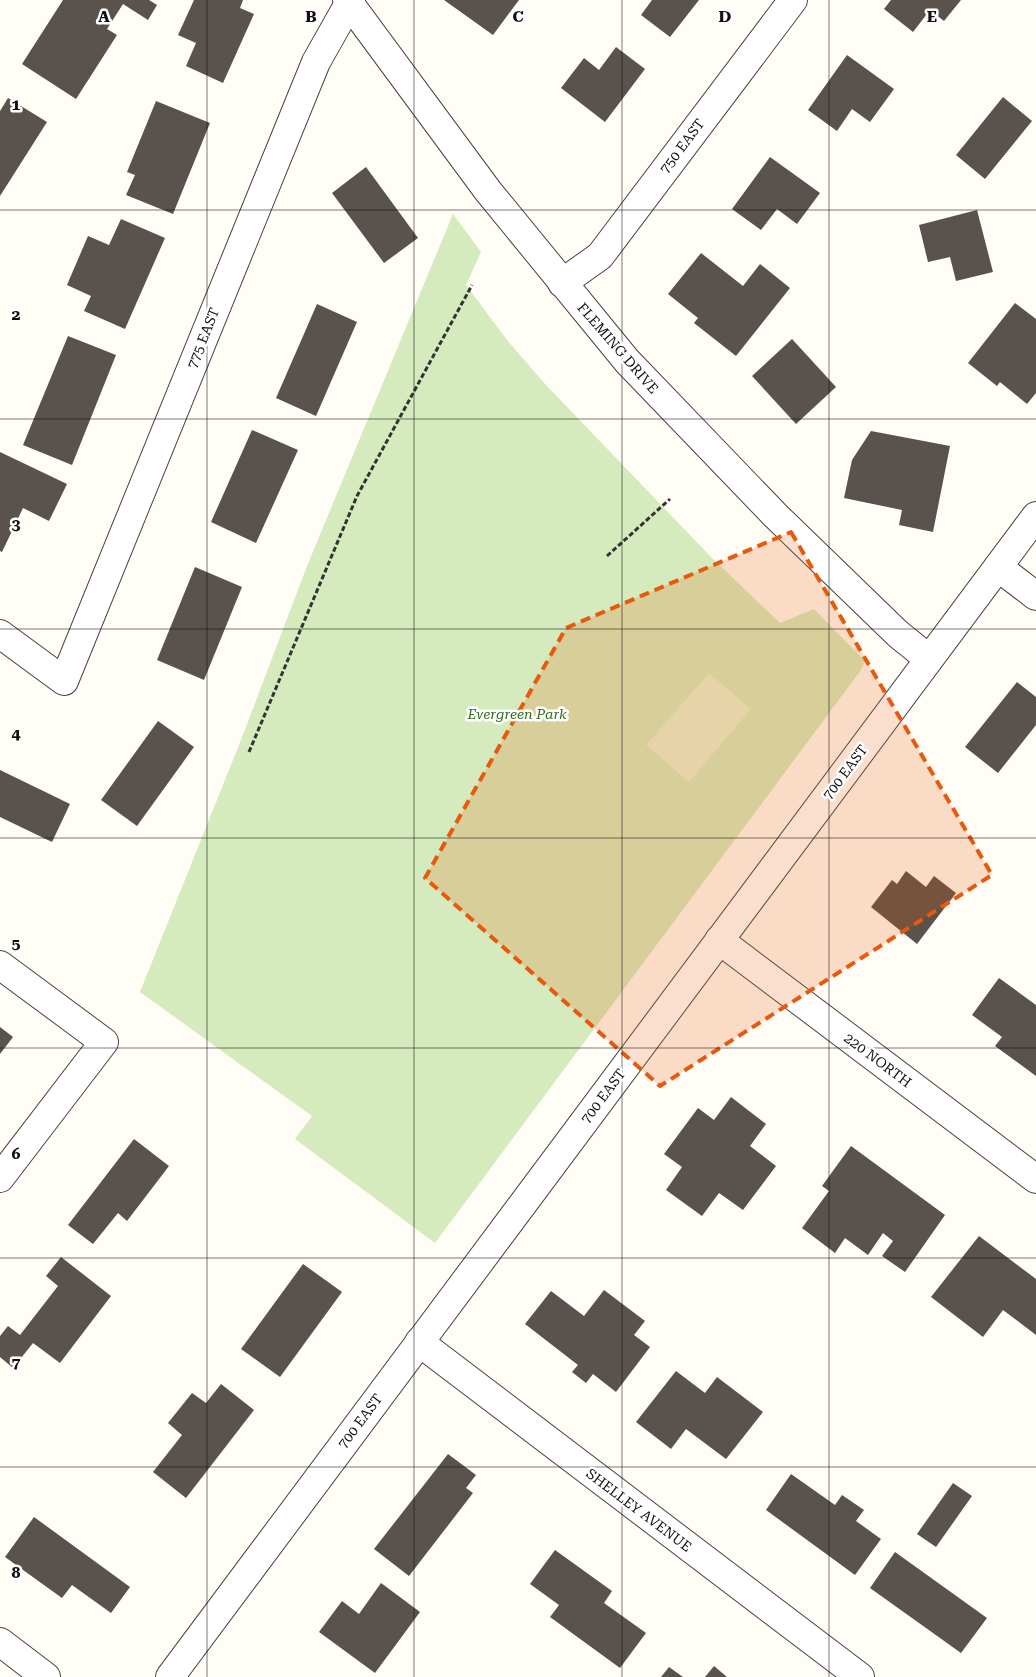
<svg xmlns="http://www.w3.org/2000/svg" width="1036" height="1677" viewBox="0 0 1036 1677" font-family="'Roboto Serif',serif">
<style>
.green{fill:#d5ebbd}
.pitch{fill:#e6f2cf}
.building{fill:#5a524d}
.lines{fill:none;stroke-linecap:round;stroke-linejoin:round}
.minor-casing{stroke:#444;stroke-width:30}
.path{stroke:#333;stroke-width:3;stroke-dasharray:5 2.5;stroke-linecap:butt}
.minor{stroke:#fff;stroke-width:28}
.marked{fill:#e8590c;fill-opacity:0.2;stroke:#e8590c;stroke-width:4;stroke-dasharray:10 6;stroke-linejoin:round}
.grid{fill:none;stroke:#111;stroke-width:1;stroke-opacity:0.55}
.labels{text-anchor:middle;stroke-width:5;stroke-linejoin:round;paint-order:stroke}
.street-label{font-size:14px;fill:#111;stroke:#fff}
.park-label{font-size:14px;font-style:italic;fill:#2f6b1f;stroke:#fff}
.grid-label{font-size:16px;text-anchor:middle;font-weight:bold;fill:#111;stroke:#fff;stroke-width:5;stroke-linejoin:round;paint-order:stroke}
</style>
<rect width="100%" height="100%" fill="#fffdf5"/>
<!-- green -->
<polygon class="green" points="453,214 481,252 466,285 507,340 546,385 712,558 780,623 814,609 865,661 861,670 435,1243 295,1139 312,1116 140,992 241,740 307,566"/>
<!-- pitch -->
<polygon class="pitch" points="709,673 751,709 689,782 646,745"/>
<!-- building -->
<g class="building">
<polygon points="63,0 149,0 157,5 148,20 123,4 107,29 117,35 76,99 22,64"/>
<polygon points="194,0 243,0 240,8 254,14 223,83 186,66 196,43 178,35"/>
<polygon points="444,0 519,0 493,35"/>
<polygon points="652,0 699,0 670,37 641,15"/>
<polygon points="891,0 961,0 944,21 930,10 913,32 884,9"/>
<polygon points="616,47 645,69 605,122 561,88 584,58 599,70"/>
<polygon points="847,55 894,89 870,122 852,109 837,131 808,110"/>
<polygon points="1003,97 1032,121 985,179 956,155"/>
<polygon points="8,98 47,122 0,196 0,111"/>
<polygon points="156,101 210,123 173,214 126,195 135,175 127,172"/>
<polygon points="770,157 820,193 797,224 777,209 761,230 732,209"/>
<polygon points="366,167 418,238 384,263 332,193"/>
<polygon points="977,210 993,272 956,281 950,257 928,262 919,225"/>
<polygon points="121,219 165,238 125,329 84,311 91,296 67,285 88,236 109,245"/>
<polygon points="701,253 743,286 760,264 790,288 736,356 694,323 698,318 668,294"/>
<polygon points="1015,303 1036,319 1036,393 1027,404 1000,382 997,386 968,363"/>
<polygon points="317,304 357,322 316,416 276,398"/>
<polygon points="68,336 116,355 72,465 23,445"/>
<polygon points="792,339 836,387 796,424 752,376"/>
<polygon points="252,430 298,450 256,543 211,522"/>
<polygon points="871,431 950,446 933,532 899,525 902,510 844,498 852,460"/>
<polygon points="0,452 67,484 49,521 23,508 2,552 0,551"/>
<polygon points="195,567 242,587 204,680 157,660"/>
<polygon points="1017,682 1036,697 1036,725 998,773 965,747"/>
<polygon points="158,721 194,747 137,826 101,800"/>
<polygon points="0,770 70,804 52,842 0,817"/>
<polygon points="906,871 926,887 934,876 956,893 917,944 871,907 892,880 897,884"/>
<polygon points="999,978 1036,1005 1036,1076 995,1046 1002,1037 972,1015"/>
<polygon points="0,1027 13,1037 0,1054"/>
<polygon points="731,1097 766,1124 750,1146 776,1166 743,1210 719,1193 702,1216 666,1190 682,1167 664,1154 698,1108 714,1120"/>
<polygon points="134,1139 169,1166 127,1221 118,1213 93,1244 68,1225"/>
<polygon points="851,1146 945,1215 905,1272 882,1256 893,1241 883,1233 868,1255 845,1238 835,1253 802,1228 829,1191 822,1186"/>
<polygon points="979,1236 1036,1279 1036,1335 1003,1310 983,1337 931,1297"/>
<polygon points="61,1257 111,1296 60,1363 33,1343 13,1368 0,1357 0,1336 8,1326 20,1335 58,1286 46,1276"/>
<polygon points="303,1264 342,1292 280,1377 241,1349"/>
<polygon points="604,1290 645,1321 634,1335 650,1347 616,1392 593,1374 586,1383 572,1372 578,1365 525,1324 551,1291 584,1316"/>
<polygon points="676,1371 705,1393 717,1377 763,1412 726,1459 686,1429 671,1449 636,1422"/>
<polygon points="221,1384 254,1410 186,1498 153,1472 182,1435 168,1423 192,1393 206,1403"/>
<polygon points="448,1454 476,1475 466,1488 473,1493 409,1576 374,1549"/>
<polygon points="791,1474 835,1505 842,1495 864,1510 856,1521 881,1539 855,1575 766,1510"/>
<polygon points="953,1483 972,1496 936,1547 917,1534"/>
<polygon points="34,1517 130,1587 111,1613 72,1585 62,1598 5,1557"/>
<polygon points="555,1550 612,1591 604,1603 646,1633 620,1668 550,1617 559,1605 530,1584"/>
<polygon points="895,1552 987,1618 961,1653 870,1588"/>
<polygon points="381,1583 420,1612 375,1673 319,1632 342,1601 359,1614"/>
<polygon points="714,1666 727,1677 705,1677"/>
<polygon points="669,1667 683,1677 661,1677"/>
</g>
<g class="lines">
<defs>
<g id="minor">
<polyline points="347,0 488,191 627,361 775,515 898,634 929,659"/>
<polyline points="562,283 600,256 793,0"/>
<polyline points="998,567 1036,596"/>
<polyline points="0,634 64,681 316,62 351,0"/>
<polyline points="719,940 1036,1179"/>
<polyline points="0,965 104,1042 0,1178"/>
<polyline points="419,1342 860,1677"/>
<polyline points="0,1642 46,1677"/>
<polyline points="170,1677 1036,516"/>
</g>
</defs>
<!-- minor casing -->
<use href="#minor" class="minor-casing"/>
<!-- path -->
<g class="path">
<polyline points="607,556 670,499"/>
<polyline points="249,752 357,496 472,285"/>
</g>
<!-- minor -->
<use href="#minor" class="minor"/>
</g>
<!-- marked area -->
<path class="marked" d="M791,532L992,875L660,1086L425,878L566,628Z"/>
<!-- grid -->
<path class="grid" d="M207,0V1677M414,0V1677M622,0V1677M829,0V1677M0,210H1036M0,419H1036M0,629H1036M0,838H1036M0,1048H1036M0,1258H1036M0,1467H1036"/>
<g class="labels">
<!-- street labels -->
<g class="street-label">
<text transform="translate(682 146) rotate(-53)" y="5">750 EAST</text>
<text transform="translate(203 338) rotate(-68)" y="5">775 EAST</text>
<text transform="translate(618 348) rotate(49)" y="5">FLEMING DRIVE</text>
<text transform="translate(845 772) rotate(-53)" y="5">700 EAST</text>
<text transform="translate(878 1060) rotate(37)" y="5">220 NORTH</text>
<text transform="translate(603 1096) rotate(-53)" y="5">700 EAST</text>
<text transform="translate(360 1421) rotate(-53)" y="5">700 EAST</text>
<text transform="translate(639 1510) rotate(37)" y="5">SHELLEY AVENUE</text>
</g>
<!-- park labels -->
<g class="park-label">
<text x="517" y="719">Evergreen Park</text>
</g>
</g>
<g class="grid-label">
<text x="104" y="22">A</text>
<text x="311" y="22">B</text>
<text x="518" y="22">C</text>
<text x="725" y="22">D</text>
<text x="932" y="22">E</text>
<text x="16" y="110">1</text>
<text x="16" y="320">2</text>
<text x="16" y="530">3</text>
<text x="16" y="739">4</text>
<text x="16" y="949">5</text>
<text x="16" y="1159">6</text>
<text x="16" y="1368">7</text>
<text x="16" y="1578">8</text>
</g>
</svg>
